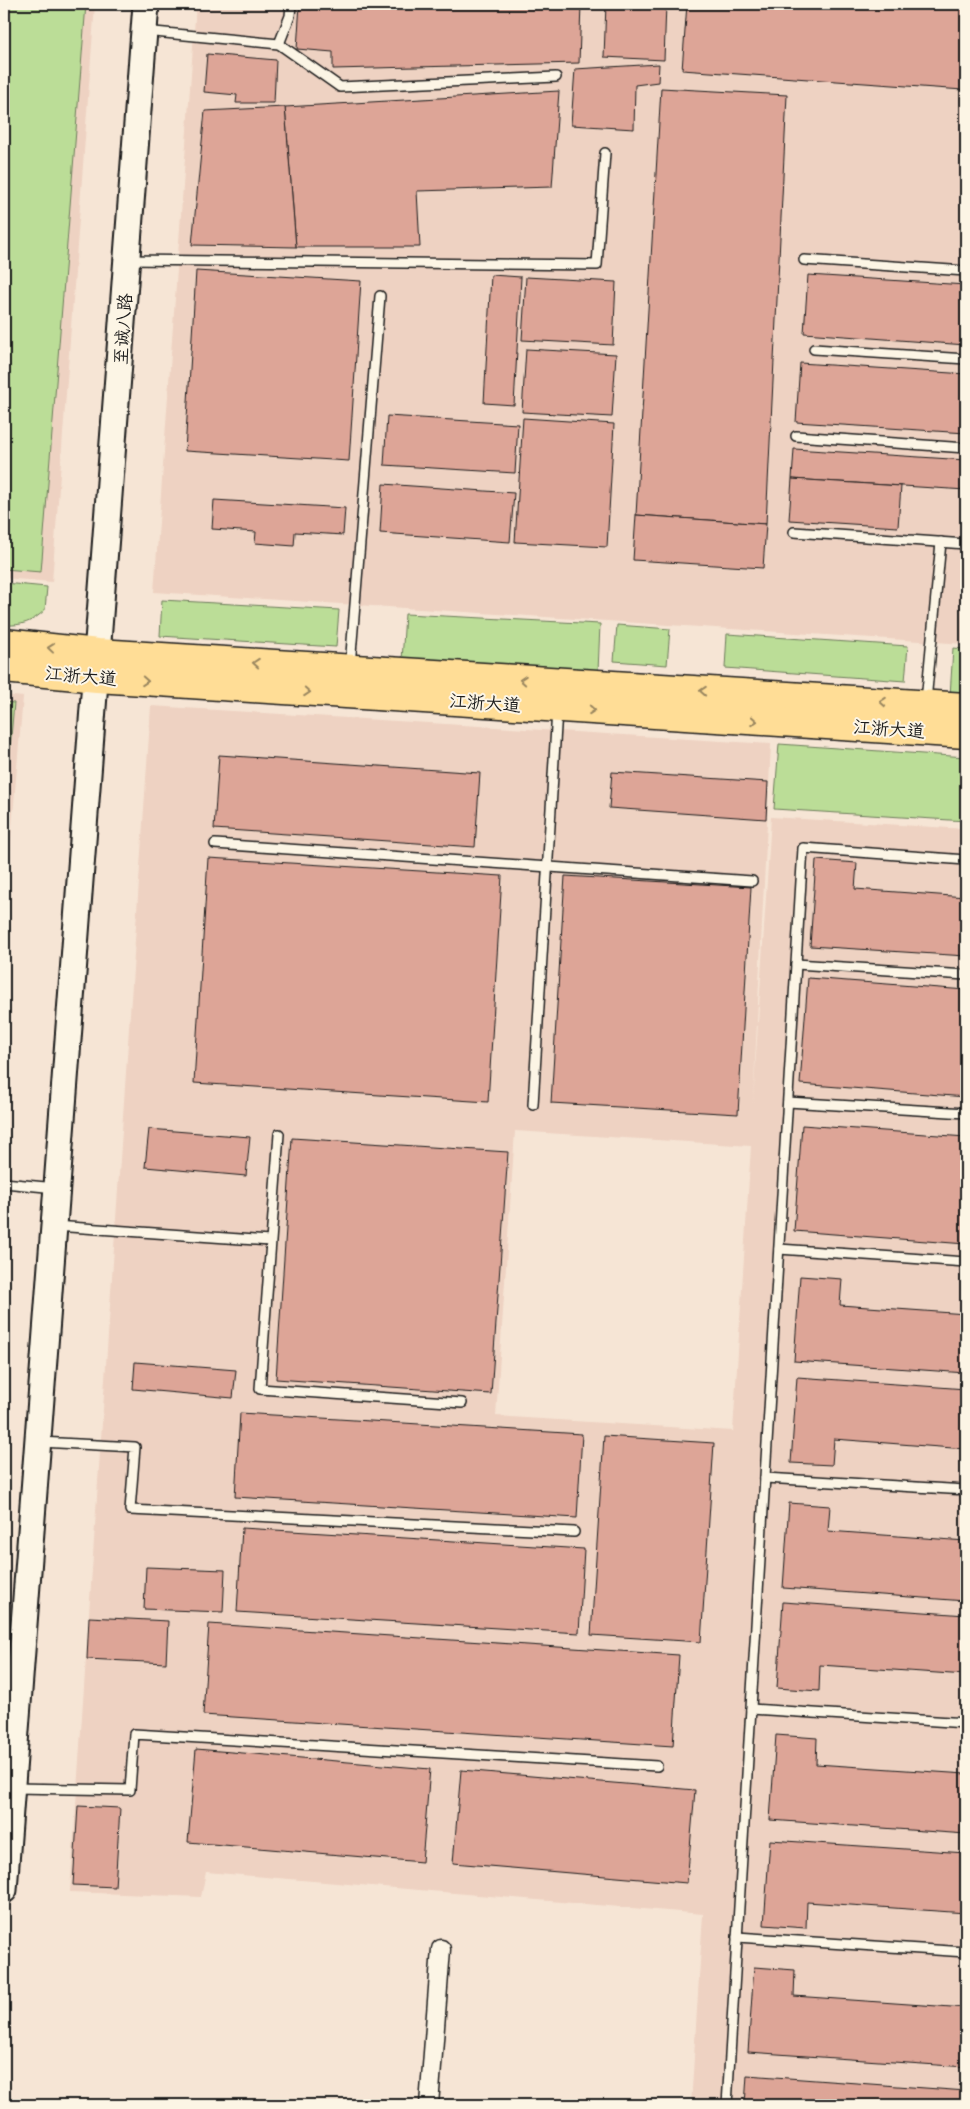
<svg xmlns="http://www.w3.org/2000/svg" width="970" height="2109" viewBox="0 0 970 2109" font-family="'Patrick Hand','LXGW WenKai TC',sans-serif">
<style>
.built{fill:#eed2c2;fill-rule:evenodd}
.green{fill:#bbdd97;stroke:#6c7c5a}
.building{fill:#dda597;stroke:#1c1c1c}
.lines{fill:none;stroke-linecap:round;stroke-linejoin:round}
.lane-casing{stroke:#1c1c1c;stroke-width:12}
.street-casing{stroke:#1c1c1c;stroke-width:21}
.secondary-casing{stroke:#1c1c1c;stroke-width:29}
.primary-casing{stroke:#1c1c1c;stroke-width:31}
.lane{stroke:#fcf5e5;stroke-width:9}
.street{stroke:#fcf5e5;stroke-width:18}
.secondary{stroke:#fcf5e5;stroke-width:25}
.primary{stroke:#ffdd96;stroke-width:28}
.oneway{stroke:#99865f}
.labels{text-anchor:middle;stroke-width:4;stroke-linejoin:round;paint-order:stroke}
.street-label{font-size:18px;fill:#1c1c1c;stroke:#fcf5e5}
</style>
<rect width="100%" height="100%" fill="#f6e5d5"/>
<filter id="ink" filterUnits="userSpaceOnUse"><feTurbulence type="fractalNoise" baseFrequency=".02" numOctaves="2"/><feDisplacementMap in="SourceGraphic" scale="10" xChannelSelector="R" yChannelSelector="G"/><feConvolveMatrix kernelMatrix="1 2 1 2 8 2 1 2 1" color-interpolation-filters="sRGB"/></filter>
<g filter="url(#ink)">
<!-- built -->
<g class="built">
<polygon points="4,4 95,4 52,582 4,578"/>
<polygon points="196,4 966,4 966,644 154,592"/>
<polygon points="4,695 23,697 4,920"/>
<path d="M151,706L771,744L753,1103L771,817L966,829V2105H691L703,1914L206,1872L201,1897L70,1892ZM515,1131L751,1146L733,1431L496,1416Z"/>
</g>
<!-- green -->
<g class="green">
<polygon points="4,4 86,4 41,572 4,569"/>
<path d="M4,583L47,587L45,610C32,622 22,626 4,625Z"/>
<polygon points="162,600 339,610 336,647 160,636"/>
<polygon points="405,614 600,624 598,672 402,661"/>
<polygon points="617,625 670,629 667,665 614,661"/>
<polygon points="727,634 908,646 905,681 725,668"/>
<polygon points="953,648 966,649 966,697 950,696"/>
<polygon points="4,702 14,703 4,817"/>
<polygon points="779,744 966,757 966,821 774,809"/>
</g>
<!-- building -->
<g class="building">
<polygon points="300,4 581,4 579,63 333,69 333,52 297,49"/>
<polygon points="606,4 666,4 664,60 604,57"/>
<polygon points="687,4 966,4 963,90 682,70"/>
<polygon points="207,54 276,60 274,103 236,103 237,95 204,92"/>
<polygon points="659,64 658,82 635,85 634,129 571,125 575,69"/>
<polygon points="661,88 787,95 766,524 636,515"/>
<polygon points="559,91 552,187 417,191 420,247 296,247 285,107"/>
<polygon points="285,107 296,247 192,245 205,111"/>
<polygon points="196,271 361,281 349,461 185,451"/>
<polygon points="491,275 521,277 514,405 484,403"/>
<polygon points="808,275 966,285 966,345 804,333"/>
<polygon points="526,277 616,282 613,345 522,340"/>
<polygon points="526,349 616,354 612,417 522,412"/>
<polygon points="800,363 966,374 966,433 796,422"/>
<polygon points="387,416 518,424 515,473 384,465"/>
<polygon points="523,418 614,424 607,547 515,542"/>
<polygon points="794,449 966,460 966,490 792,479"/>
<polygon points="792,479 901,486 898,527 789,520"/>
<polygon points="383,484 514,493 510,542 380,533"/>
<polygon points="214,500 345,508 343,535 295,532 294,546 255,543 256,532 212,529"/>
<polygon points="636,515 766,524 763,568 633,560"/>
<polygon points="219,755 480,773 475,847 214,829"/>
<polygon points="612,772 768,782 766,819 609,808"/>
<polygon points="208,858 502,876 488,1102 194,1083"/>
<polygon points="816,860 857,863 855,889 966,897 966,956 810,946"/>
<polygon points="565,876 751,887 738,1114 551,1103"/>
<polygon points="808,978 966,990 966,1097 800,1084"/>
<polygon points="802,1125 966,1137 966,1244 794,1231"/>
<polygon points="149,1129 250,1137 246,1176 145,1167"/>
<polygon points="292,1138 508,1152 491,1394 276,1379"/>
<polygon points="800,1276 842,1279 840,1305 966,1314 966,1373 794,1361"/>
<polygon points="135,1362 236,1370 233,1398 133,1389"/>
<polygon points="797,1377 966,1389 966,1449 834,1439 832,1465 791,1463"/>
<polygon points="240,1413 582,1434 577,1518 235,1497"/>
<polygon points="604,1436 714,1443 701,1642 591,1635"/>
<polygon points="789,1503 830,1506 828,1531 966,1541 966,1601 783,1588"/>
<polygon points="242,1528 584,1549 579,1633 237,1612"/>
<polygon points="146,1567 225,1570 223,1612 144,1609"/>
<polygon points="783,1602 966,1615 966,1675 820,1665 819,1691 777,1688"/>
<polygon points="89,1617 168,1621 166,1663 87,1659"/>
<polygon points="209,1624 679,1655 673,1746 203,1715"/>
<polygon points="776,1735 817,1738 816,1764 966,1774 966,1834 770,1820"/>
<polygon points="196,1749 430,1769 422,1862 188,1842"/>
<polygon points="461,1770 695,1790 687,1883 453,1863"/>
<polygon points="78,1806 120,1808 115,1887 73,1885"/>
<polygon points="770,1840 966,1853 966,1913 807,1902 806,1928 764,1925"/>
<polygon points="754,1967 795,1970 794,1996 966,2008 966,2067 748,2052"/>
<polygon points="747,2075 966,2091 966,2105 745,2105"/>
</g>
<g class="lines">
<defs>
<g id="lane">
<polyline points="144,31 279,44 340,87 556,77"/>
<polyline points="279,44 290,16 291,4"/>
<polyline points="128,260 597,265 605,153"/>
<polyline points="804,260 966,271"/>
<polyline points="814,349 966,359"/>
<polyline points="796,436 966,448"/>
<polyline points="794,532 966,544"/>
<polyline points="350,666 380,296"/>
<polyline points="926,701 941,542"/>
<polyline points="215,844 752,881"/>
<polyline points="796,964 966,975"/>
<polyline points="788,1102 966,1113"/>
<polyline points="533,1105 557,710"/>
<polyline points="279,1134 260,1389 462,1403"/>
<polyline points="4,1183 56,1188"/>
<polyline points="55,1226 270,1241"/>
<polyline points="779,1249 966,1262"/>
<polyline points="40,1442 135,1447 130,1510 574,1532"/>
<polyline points="765,1478 966,1490"/>
<polyline points="751,1709 966,1723"/>
<polyline points="14,1788 130,1790 134,1734 657,1766"/>
<polyline points="737,1937 966,1952"/>
<polyline points="727,2105 803,848 966,860"/>
</g>
<polyline id="street" points="429,2105 441,1949"/>
<polyline id="secondary" points="4,1890 146,4"/>
<g id="primary">
<polyline points="4,643 98,653 966,707"/>
<polyline points="4,669 97,678 966,734"/>
</g>
</defs>
<!-- lane casing -->
<use href="#lane" class="lane-casing"/>
<!-- street casing -->
<use href="#street" class="street-casing"/>
<!-- secondary casing -->
<use href="#secondary" class="secondary-casing"/>
<!-- primary casing -->
<use href="#primary" class="primary-casing"/>
<!-- lane -->
<use href="#lane" class="lane"/>
<!-- street -->
<use href="#street" class="street"/>
<!-- secondary -->
<use href="#secondary" class="secondary"/>
<!-- primary -->
<use href="#primary" class="primary"/>
</g>
<!-- one-way arrows -->
<defs><path id="oneway-chevron" d="M-2-3.5L2.5 0L-2 3.5" fill="none" stroke-width="1.6" stroke-linecap="round" stroke-linejoin="round" transform="scale(1.25)"/></defs>
<g class="oneway">
<use href="#oneway-chevron" transform="translate(51 648) rotate(-174)"/>
<use href="#oneway-chevron" transform="translate(256 663) rotate(-176)"/>
<use href="#oneway-chevron" transform="translate(523 680) rotate(-176)"/>
<use href="#oneway-chevron" transform="translate(145 681) rotate(4)"/>
<use href="#oneway-chevron" transform="translate(703 691) rotate(-176)"/>
<use href="#oneway-chevron" transform="translate(307 692) rotate(4)"/>
<use href="#oneway-chevron" transform="translate(883 702) rotate(-176)"/>
<use href="#oneway-chevron" transform="translate(592 710) rotate(4)"/>
<use href="#oneway-chevron" transform="translate(754 721) rotate(4)"/>
</g>
</g>
<g class="labels">
<!-- street labels -->
<g class="street-label">
<text transform="translate(123 329) rotate(-86)" y="6">至诚八路</text>
<text transform="translate(81 676) rotate(5)" y="6">江浙大道</text>
<text transform="translate(485 703) rotate(4)" y="6">江浙大道</text>
<text transform="translate(889 729) rotate(4)" y="6">江浙大道</text>
</g>
</g>
<!-- margin -->
<rect width="970" height="2109" fill="none" stroke="#fcf5e5" stroke-width="20"/>
<rect x="10" y="10" width="950" height="2089" fill="none" stroke="#1c1c1c" stroke-width="2" filter="url(#ink)"/>
</svg>
